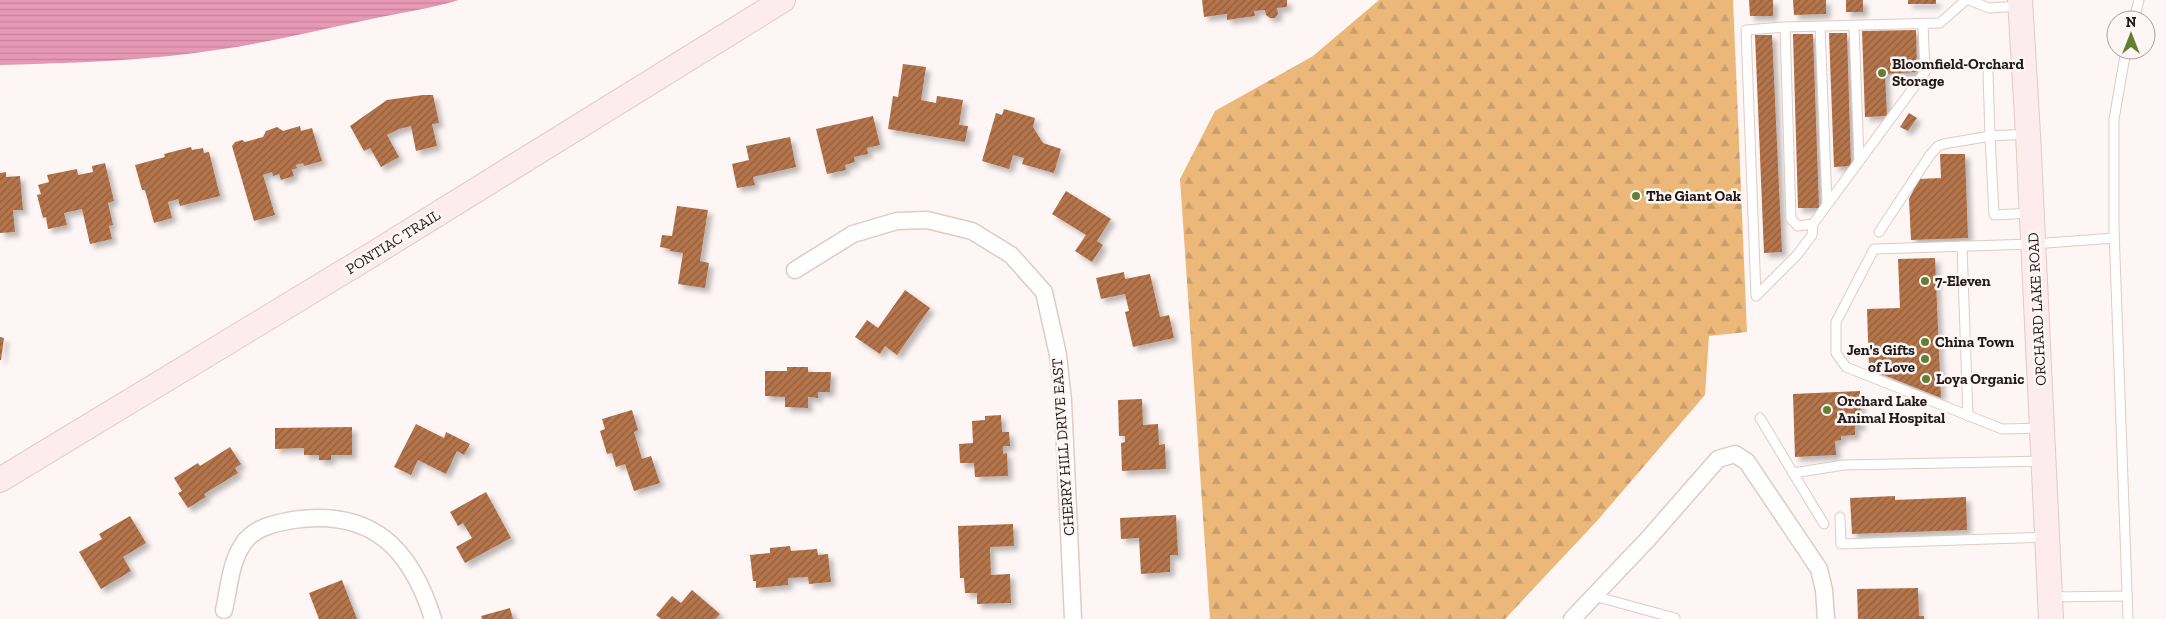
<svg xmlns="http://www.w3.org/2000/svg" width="2166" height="619" viewBox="0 0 2166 619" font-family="'Zilla Slab',serif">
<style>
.forest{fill:url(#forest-firs)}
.water{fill:url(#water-rules)}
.building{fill:url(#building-hatch);filter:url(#shadow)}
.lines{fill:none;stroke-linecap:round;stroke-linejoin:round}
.service-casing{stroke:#decbc6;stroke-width:11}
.minor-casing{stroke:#decbc6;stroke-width:19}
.secondary-casing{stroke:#decbc6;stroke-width:26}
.service{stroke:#fff;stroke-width:9}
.minor{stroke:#fff;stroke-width:16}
.secondary{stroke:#fdeced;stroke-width:24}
.poi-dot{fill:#647f32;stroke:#fef6f4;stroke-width:2}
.labels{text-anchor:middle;stroke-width:5;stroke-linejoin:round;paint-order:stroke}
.poi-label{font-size:15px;font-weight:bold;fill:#211a19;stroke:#fef6f4;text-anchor:start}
.street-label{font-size:15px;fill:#211a19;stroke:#fef6f4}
</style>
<defs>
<pattern id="forest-firs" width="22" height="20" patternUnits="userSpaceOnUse" patternTransform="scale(1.25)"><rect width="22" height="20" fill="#ebb87a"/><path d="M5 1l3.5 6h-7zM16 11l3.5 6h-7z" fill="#c99e69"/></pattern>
<pattern id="water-rules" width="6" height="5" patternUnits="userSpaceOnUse" patternTransform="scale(1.25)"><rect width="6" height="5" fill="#e698b4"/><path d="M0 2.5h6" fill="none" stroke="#c5829a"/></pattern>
<pattern id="building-hatch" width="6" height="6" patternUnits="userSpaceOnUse" patternTransform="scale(1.25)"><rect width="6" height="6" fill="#b4744b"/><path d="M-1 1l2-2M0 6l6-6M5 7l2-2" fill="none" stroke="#925e3e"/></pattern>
<filter id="shadow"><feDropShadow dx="4.5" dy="4.5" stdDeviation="2.5" flood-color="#0004"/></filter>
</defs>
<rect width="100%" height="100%" fill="#fef6f4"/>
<!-- forest -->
<polygon class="forest" points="1379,0 1733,0 1747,332 1709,336 1705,395 1597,521 1505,619 1210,619 1180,179 1215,111 1313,56"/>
<!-- water -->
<path class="water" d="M0,0H459C429,9 398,13 367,20C319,30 271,42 223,49C149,61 74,63 0,65Z"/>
<!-- building -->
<g class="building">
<polygon points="1202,0 1287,0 1287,7 1277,8 1278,14 1275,18 1270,18 1266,15 1265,10 1254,11 1255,16 1227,20 1227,14 1204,17"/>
<polygon points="1749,0 1773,0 1773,16 1750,16"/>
<polygon points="1793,0 1826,0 1826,14 1794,15"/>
<rect x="1846" y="0" width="17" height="12"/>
<rect x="1908" y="0" width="28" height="4"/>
<polygon points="1916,30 1917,72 1885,74 1887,116 1865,117 1862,31"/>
<polygon points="1829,33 1847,33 1851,166 1834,167"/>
<polygon points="1793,34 1813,34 1819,208 1798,208"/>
<polygon points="1755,35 1772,35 1782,252 1764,253"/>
<polygon points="903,64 926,67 921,100 936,103 937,96 963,100 959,125 968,126 965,142 888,129 893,96 898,97"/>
<polygon points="423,95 433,95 439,123 432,124 437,146 416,151 411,126 399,129 387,135 399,157 381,167 370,148 364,151 350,126 387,100"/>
<polygon points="1004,109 1035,118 1033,127 1043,143 1061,149 1054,173 1022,164 1024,158 1013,155 1009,169 982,161 996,113 1002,115"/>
<polygon points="1909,113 1917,118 1908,131 1900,127"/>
<polygon points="873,116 880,145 867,148 868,154 854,157 855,162 845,165 846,170 827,174 816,129"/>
<polygon points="300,126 301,131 312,128 322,161 304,166 303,163 296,165 297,168 292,170 294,176 281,180 279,174 273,176 272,172 263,175 275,215 254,221 232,146 235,142 242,140 245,142 263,137 266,131 277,127 283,131"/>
<polygon points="790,137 796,167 753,177 755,185 737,188 732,164 749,160 746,146"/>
<polygon points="191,147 192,150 203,148 204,153 209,152 220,196 180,206 178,199 168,202 172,218 154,223 145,190 142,190 135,165 165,157 164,154"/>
<polygon points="1940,154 1965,154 1968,238 1911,240 1909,199 1919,179 1941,178"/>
<polygon points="105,163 114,201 108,203 113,225 109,226 112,239 90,244 82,209 64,213 67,225 48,229 46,217 43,218 37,195 41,194 38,185 49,182 47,175 77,169 78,175 93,172 92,166"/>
<polygon points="6,172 6,177 20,176 23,210 13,210 15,232 0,233 0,173"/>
<polygon points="1066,191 1111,219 1097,241 1103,245 1092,262 1075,251 1086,235 1052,214"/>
<polygon points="677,206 708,210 700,261 709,263 705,288 678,284 683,253 670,251 670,249 660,247 662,235 672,236"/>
<polygon points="1935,258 1941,398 1869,369 1867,309 1900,308 1898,259"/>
<polygon points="1124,272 1125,279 1150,274 1160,317 1169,315 1174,338 1133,347 1125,312 1129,311 1125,294 1101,299 1096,278"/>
<polygon points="905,290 930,308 897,355 885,346 880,354 855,337 867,320 878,328"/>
<polygon points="0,337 4,338 1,360 0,360"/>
<polygon points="787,367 808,367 808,372 831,372 830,392 818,392 818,398 808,397 808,408 785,407 785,397 765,396 765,371 787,371"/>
<polygon points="1860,391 1861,426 1855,426 1855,435 1841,436 1841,440 1835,441 1836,455 1795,457 1793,394"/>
<polygon points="1142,399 1143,425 1158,424 1159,445 1165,444 1166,469 1122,471 1121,443 1125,442 1125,436 1119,436 1118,400"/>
<polygon points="632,410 638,430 634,432 642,459 651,456 660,483 634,491 625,464 616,467 612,453 607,454 600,431 605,429 602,419"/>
<polygon points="1001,415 1002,432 1009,432 1010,446 1003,446 1003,454 1007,453 1008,476 975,477 974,463 960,463 959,444 973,443 972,421 985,420 985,416"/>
<polygon points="416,424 444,438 446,432 470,444 464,455 457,451 446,474 418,460 411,475 394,467"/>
<polygon points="352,427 352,455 331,455 331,460 319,460 319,455 304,455 304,448 275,449 275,428"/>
<polygon points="230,447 241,464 235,468 238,473 204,494 206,497 188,508 178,493 182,491 174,478 198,463 200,466"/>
<polygon points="486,492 511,538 465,563 456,547 472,538 463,523 458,526 450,512"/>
<polygon points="1895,496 1895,500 1966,497 1967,530 1852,534 1850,498"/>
<polygon points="1176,515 1178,555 1170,555 1170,572 1141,574 1139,538 1121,539 1120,518"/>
<polygon points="130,516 146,543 123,557 131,571 101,589 79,552 102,539 99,534"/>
<polygon points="1013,524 1014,546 990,547 991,575 1010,574 1011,603 977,604 977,593 965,593 964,578 960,578 958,526"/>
<polygon points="790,546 791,551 817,549 818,555 828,554 831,582 809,584 808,577 788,578 788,585 756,588 756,581 753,581 750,555 770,553 770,548"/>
<polygon points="342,580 357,619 319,619 309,593"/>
<polygon points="1918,588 1919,616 1924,616 1924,619 1858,619 1857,589"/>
<polygon points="692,590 720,614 715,619 661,619 656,615 672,596 681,603"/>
<polygon points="510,608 513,619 482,619 481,616"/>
</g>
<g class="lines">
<defs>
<g id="service">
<polyline points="1969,0 1989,8 2020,6"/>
<polyline points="2134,20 2139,0"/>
<polyline points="1923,24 1925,72 1813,224 1798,226 1791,219 1785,27 1940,23 1966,0"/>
<polyline points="1854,26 1859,160"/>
<polyline points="1785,27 1746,30 1756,296 1797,255 1812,235 1813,224"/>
<polyline points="1820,27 1827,203"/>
<polyline points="2126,50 2114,119 2114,229 2128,619"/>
<polyline points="1988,73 1990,136 2028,134"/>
<polyline points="1879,232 1930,155 1938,146 1944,144 1990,136 1994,215 2032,213"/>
<polyline points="1962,246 1968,416"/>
<polyline points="1760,418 1793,473 1844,465 2043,461"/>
<polyline points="2041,428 2002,429 1846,367 1836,353 1836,322 1874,249 2033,244 2114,238"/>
<polyline points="1793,473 1824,524"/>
<polyline points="1840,517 1841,544 2047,537"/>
<polyline points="1594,596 1675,618"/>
<polyline points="2050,597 2127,596"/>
</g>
<g id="minor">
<polyline points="795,270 853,234 897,221 927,220 972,231 1011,255 1044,292 1058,355 1063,401 1073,619"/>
<path d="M224,610C229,589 230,563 243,544C253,528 275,523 293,520C371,508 411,548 433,619"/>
<polyline points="1572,619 1648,539 1718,459 1735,454 1747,462 1819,569 1824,590 1826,619"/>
</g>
<g id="secondary">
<polyline points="2020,0 2028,134 2051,619"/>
<polyline points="0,480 373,254 783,0"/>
</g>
</defs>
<!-- service casing -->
<use href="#service" class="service-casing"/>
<!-- minor casing -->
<use href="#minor" class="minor-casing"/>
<!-- secondary casing -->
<use href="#secondary" class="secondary-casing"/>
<!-- service -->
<use href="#service" class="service"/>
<!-- minor -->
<use href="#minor" class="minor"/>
<!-- secondary -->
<use href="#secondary" class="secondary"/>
</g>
<!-- markers -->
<g class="poi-dot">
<circle cx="1882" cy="73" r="5"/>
<circle cx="1636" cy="196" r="5"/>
<circle cx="1925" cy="281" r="5"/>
<circle cx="1925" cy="342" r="5"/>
<circle cx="1925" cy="359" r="5"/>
<circle cx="1926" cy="379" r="5"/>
<circle cx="1827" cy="410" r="5"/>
</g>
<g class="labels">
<!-- poi labels -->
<g class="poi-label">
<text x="1892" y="69">Bloomfield-Orchard<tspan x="1892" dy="17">Storage</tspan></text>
<text x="1646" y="201">The Giant Oak</text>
<text x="1935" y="286">7-Eleven</text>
<text x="1935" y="347">China Town</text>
<text x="1915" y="355" text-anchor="end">Jen's Gifts<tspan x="1915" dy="17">of Love</tspan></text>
<text x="1936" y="384">Loya Organic</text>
<text x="1837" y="406">Orchard Lake<tspan x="1837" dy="17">Animal Hospital</tspan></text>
</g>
<!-- street labels -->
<g class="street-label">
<text transform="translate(393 242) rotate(-32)" y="5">PONTIAC TRAIL</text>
<text transform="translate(2037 309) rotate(-93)" y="5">ORCHARD LAKE ROAD</text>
<text transform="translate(1063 447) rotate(-94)" y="5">CHERRY HILL DRIVE EAST</text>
</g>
</g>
<!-- north arrow -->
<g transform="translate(2131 35)"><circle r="24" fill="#fef6f4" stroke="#a69e9c"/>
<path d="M0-4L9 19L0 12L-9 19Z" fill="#647f32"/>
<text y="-8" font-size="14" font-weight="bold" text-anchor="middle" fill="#211a19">N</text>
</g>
</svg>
